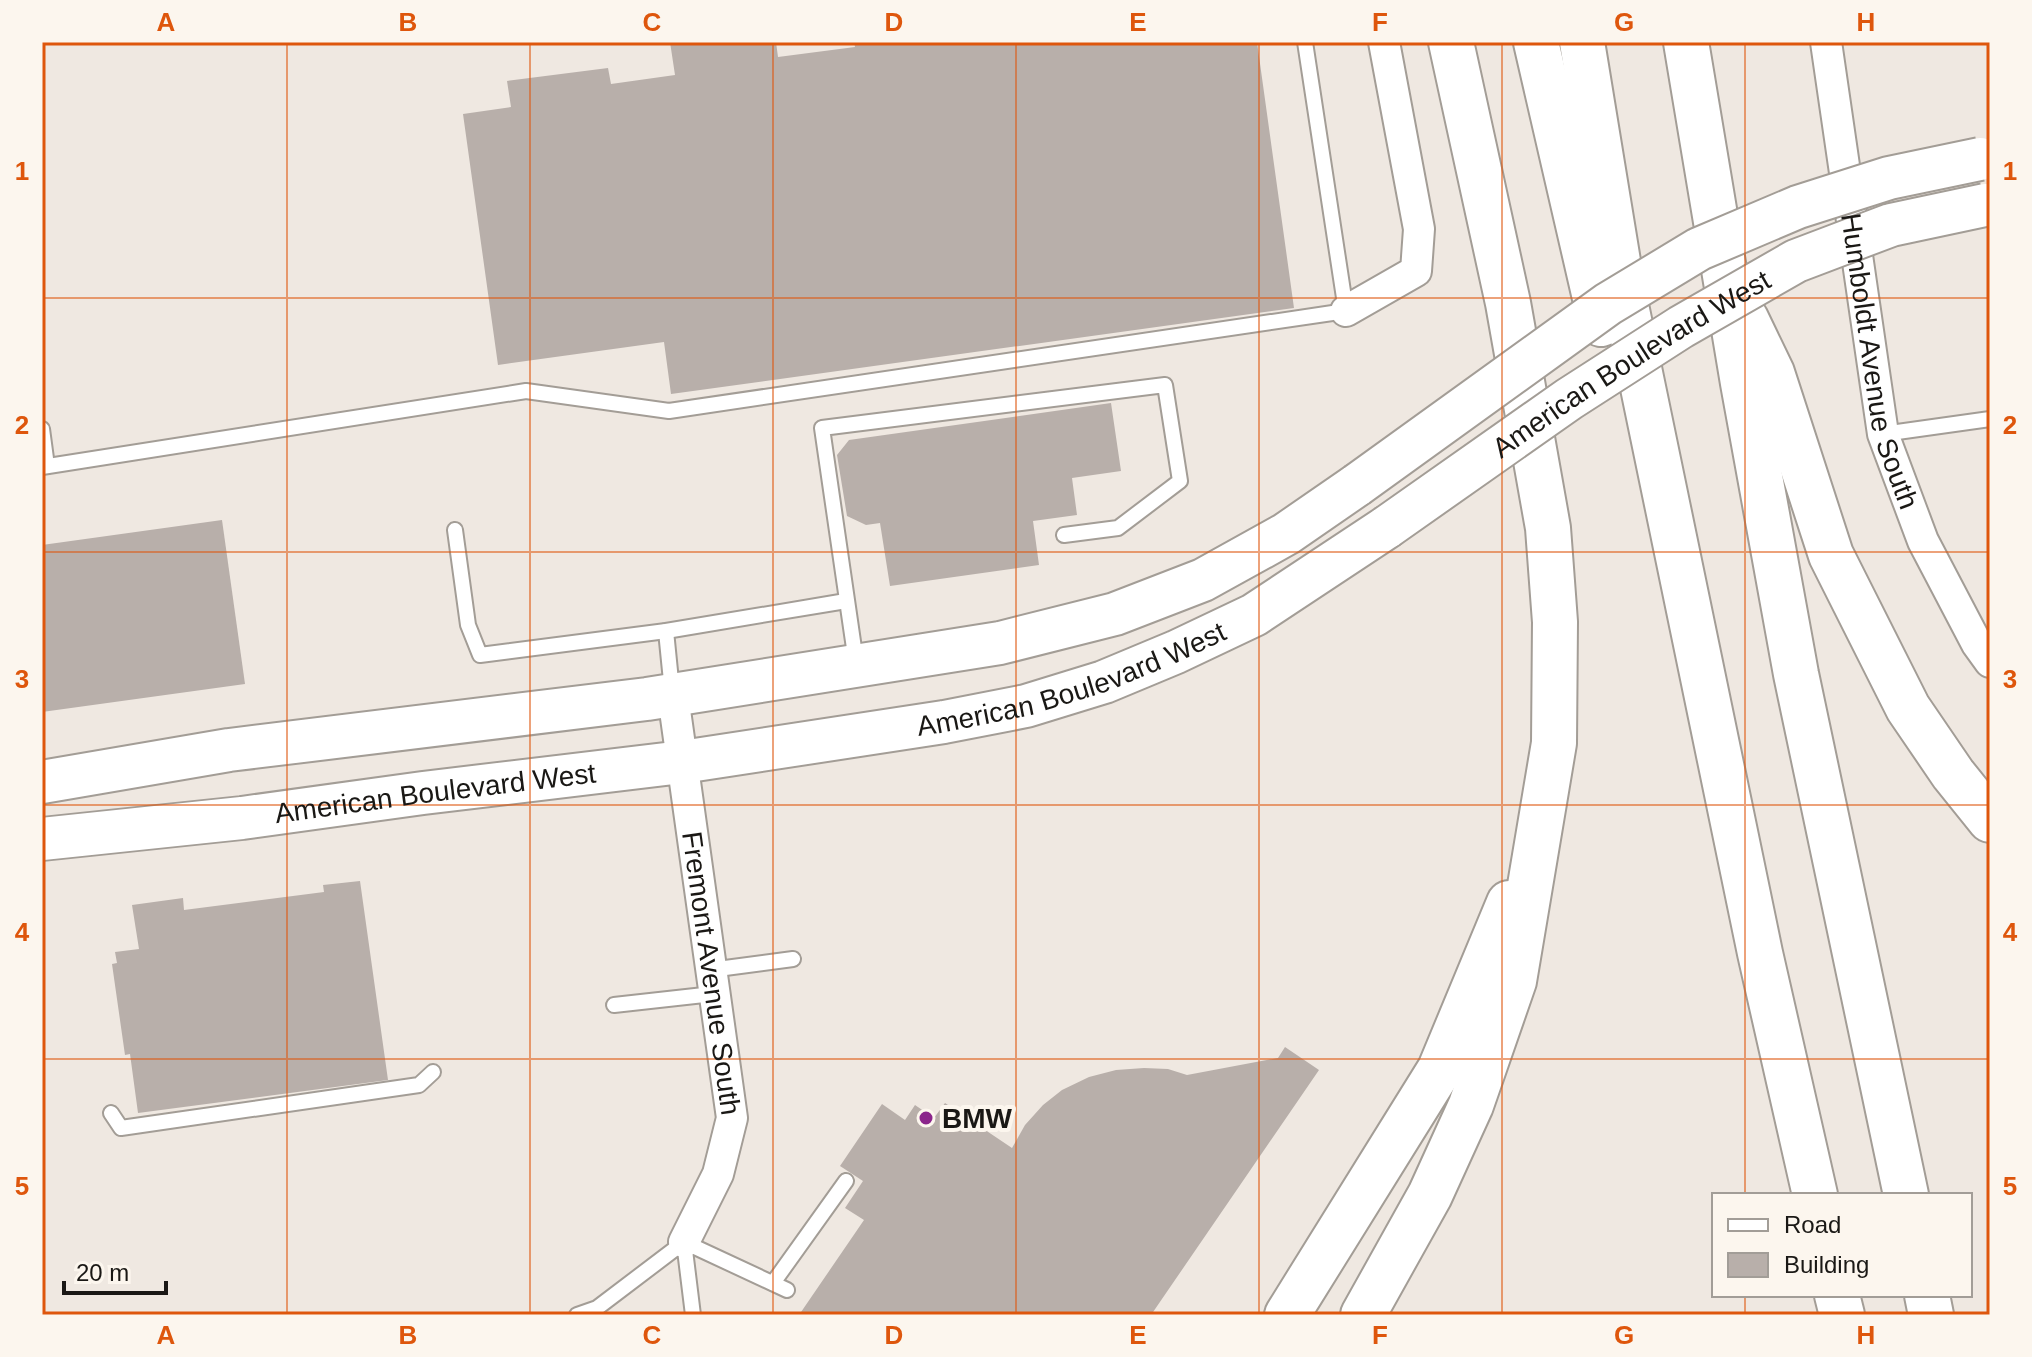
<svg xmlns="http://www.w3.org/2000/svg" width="2032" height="1357" viewBox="0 0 2032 1357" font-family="Arial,sans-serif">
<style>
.building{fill:#b8afaa}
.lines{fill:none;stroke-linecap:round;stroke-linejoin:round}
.lane-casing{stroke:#a39d96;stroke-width:18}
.street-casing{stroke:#a39d96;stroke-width:34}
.secondary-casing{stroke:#a39d96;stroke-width:46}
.highway-casing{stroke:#a39d96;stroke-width:48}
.lane{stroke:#fff;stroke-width:14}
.street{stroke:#fff;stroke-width:30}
.secondary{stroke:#fff;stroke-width:42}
.highway{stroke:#fff;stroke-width:44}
.secondary-bridge-casing{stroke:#a39d96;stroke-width:46;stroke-linecap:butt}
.secondary-bridge{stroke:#fff;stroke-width:42}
.grid{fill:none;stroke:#de560c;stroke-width:2;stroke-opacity:0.55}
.poi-dot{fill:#8b258b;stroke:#fcf6ee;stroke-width:3}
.labels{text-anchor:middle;stroke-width:8;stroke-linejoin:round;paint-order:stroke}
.street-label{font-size:28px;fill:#1a1815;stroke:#fcf6ee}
.poi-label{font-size:28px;font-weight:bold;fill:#1a1815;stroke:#fcf6ee;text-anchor:start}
.neatline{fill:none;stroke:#de560c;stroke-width:3}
.grid-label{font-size:26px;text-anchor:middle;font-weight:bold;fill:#de560c}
</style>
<rect width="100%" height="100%" fill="#efe8e1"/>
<!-- building -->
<g class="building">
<polygon points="670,42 776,42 778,57 855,47 854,42 1257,42 1294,308 671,394 664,342 498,365 463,114 511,107 507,81 608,68 611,84 675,75"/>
<polygon points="1111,403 1121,471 1072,478 1077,515 1033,521 1039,565 890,586 880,523 866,525 847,516 837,455 849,440"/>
<polygon points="222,520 245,684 42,712 42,545"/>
<polygon points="360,881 388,1080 138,1113 130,1054 125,1055 112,964 117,963 115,952 139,949 132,905 183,898 184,910 324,892 323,885"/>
<polygon points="1285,1047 1319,1070 1151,1315 799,1315 864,1220 845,1208 863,1181 840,1166 882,1104 905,1120 915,1105 934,1118 945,1103 1012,1148 1025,1125 1043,1105 1062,1090 1089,1077 1116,1070 1144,1068 1168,1069 1187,1075 1278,1058"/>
</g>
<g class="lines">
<defs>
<g id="lane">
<polyline points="42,429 47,466"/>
<polyline points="1883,434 1990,419"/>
<polyline points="42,467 526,391 669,411 1346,311 1305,42"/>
<polyline points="455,530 468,625 480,655 666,631 846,601"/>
<polyline points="666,631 672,691"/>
<polyline points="856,662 822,428 1165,385 1180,481 1118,528 1064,535"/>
<polyline points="710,970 793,959"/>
<polyline points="614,1005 713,994"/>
<polyline points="111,1113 121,1128 419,1085 433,1072"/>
<polyline points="684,1242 787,1290"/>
<polyline points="684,1242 693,1315"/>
<polyline points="773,1283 846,1181"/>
<polyline points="577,1315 597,1308 684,1242"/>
</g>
<g id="street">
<path id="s1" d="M1826,42L1883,434L1923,541L1977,644L1990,662"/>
<polyline points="1346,311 1416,271 1419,229 1384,42"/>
<path id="s2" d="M673,696L732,1118L718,1174L684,1242"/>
</g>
<g id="secondary">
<polyline points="42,782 229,750 647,699 1000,643 1115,614 1203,580 1286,534 1357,485"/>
<path id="s3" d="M42,839L242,818L423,793L682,762L944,722L1026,706L1104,682L1176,652L1254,615L1387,527"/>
</g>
<g id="highway">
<polyline points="1536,42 1601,324"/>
<polyline points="1582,42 1622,286 1760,953 1815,1195"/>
<polyline points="1686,42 1743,383 1796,674 1906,1195"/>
<polyline points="1746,319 1772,373 1831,555 1908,708 1953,774 1990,820"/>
<polyline points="1837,1295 1842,1315"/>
<polyline points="1927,1295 1931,1315"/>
<polyline points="1287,1315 1440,1069 1509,903"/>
<polyline points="1363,1315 1430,1195 1471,1105 1514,981 1554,743 1555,622 1548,528 1508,303 1451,42"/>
</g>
</defs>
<!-- lane casing -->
<use href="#lane" class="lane-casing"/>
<!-- street casing -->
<use href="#street" class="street-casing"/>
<!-- secondary casing -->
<use href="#secondary" class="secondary-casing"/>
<!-- highway casing -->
<use href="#highway" class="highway-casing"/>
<!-- lane -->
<use href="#lane" class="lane"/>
<!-- street -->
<use href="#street" class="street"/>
<!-- secondary -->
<use href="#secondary" class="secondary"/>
<!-- highway -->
<use href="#highway" class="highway"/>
<defs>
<g id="secondary-bridge">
<polyline points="1357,485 1608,304 1699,249 1798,207 1889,178 1980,159"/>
<path id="s4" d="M1387,527L1569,399L1681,327L1796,261L1891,225L1985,205"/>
</g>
</defs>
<!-- secondary-bridge casing -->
<use href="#secondary-bridge" class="secondary-bridge-casing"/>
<!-- secondary-bridge -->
<use href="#secondary-bridge" class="secondary-bridge"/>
</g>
<!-- grid -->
<path class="grid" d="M287,42V1315M530,42V1315M773,42V1315M1016,42V1315M1259,42V1315M1502,42V1315M1745,42V1195M42,298H1990M42,552H1990M42,805H1990M42,1059H1990M1745,1295V1315"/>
<!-- markers -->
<circle class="poi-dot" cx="926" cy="1118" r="8"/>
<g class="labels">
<!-- street labels -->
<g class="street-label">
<text dy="10" stroke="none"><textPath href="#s1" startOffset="324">Humboldt Avenue South</textPath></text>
<text dy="10" stroke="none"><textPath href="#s4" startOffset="294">American Boulevard West</textPath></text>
<text dy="10" stroke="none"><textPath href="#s3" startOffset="1044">American Boulevard West</textPath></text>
<text dy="10" stroke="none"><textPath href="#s3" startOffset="396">American Boulevard West</textPath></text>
<text dy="10" stroke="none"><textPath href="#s2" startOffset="280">Fremont Avenue South</textPath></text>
</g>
<!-- poi labels -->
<g class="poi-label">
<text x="942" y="1128">BMW</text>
</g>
</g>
<!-- border -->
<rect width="2032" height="1357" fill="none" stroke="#fcf6ee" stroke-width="88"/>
<!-- legend -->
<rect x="1712" y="1193" width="260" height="104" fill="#fcf6ee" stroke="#a29d97" stroke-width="2"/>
<rect x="1728" y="1219" width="40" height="12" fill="#ffffff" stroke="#a29d97" stroke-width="2"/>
<text x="1784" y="1233" font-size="24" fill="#1a1815">Road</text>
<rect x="1728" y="1253" width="40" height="24" fill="#b8afaa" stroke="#a29d97" stroke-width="2"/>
<text x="1784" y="1273" font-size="24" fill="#1a1815">Building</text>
<!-- scale -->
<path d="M64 1281v12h102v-12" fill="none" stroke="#1a1815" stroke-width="4"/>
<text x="76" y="1281" font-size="24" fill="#1a1815" stroke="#fcf6ee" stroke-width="6" paint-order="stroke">20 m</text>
<rect x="44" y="44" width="1944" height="1269" class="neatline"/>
<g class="grid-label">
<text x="166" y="31">A</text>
<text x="408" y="31">B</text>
<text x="652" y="31">C</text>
<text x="894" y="31">D</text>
<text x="1138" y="31">E</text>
<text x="1380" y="31">F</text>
<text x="1624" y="31">G</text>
<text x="1866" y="31">H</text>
<text x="22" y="180">1</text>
<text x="2010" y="180">1</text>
<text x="22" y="434">2</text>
<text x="2010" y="434">2</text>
<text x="22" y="688">3</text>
<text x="2010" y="688">3</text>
<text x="22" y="941">4</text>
<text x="2010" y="941">4</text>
<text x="22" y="1195">5</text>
<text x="2010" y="1195">5</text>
<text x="166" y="1344">A</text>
<text x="408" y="1344">B</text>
<text x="652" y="1344">C</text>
<text x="894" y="1344">D</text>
<text x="1138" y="1344">E</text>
<text x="1380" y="1344">F</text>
<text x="1624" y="1344">G</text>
<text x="1866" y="1344">H</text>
</g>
</svg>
